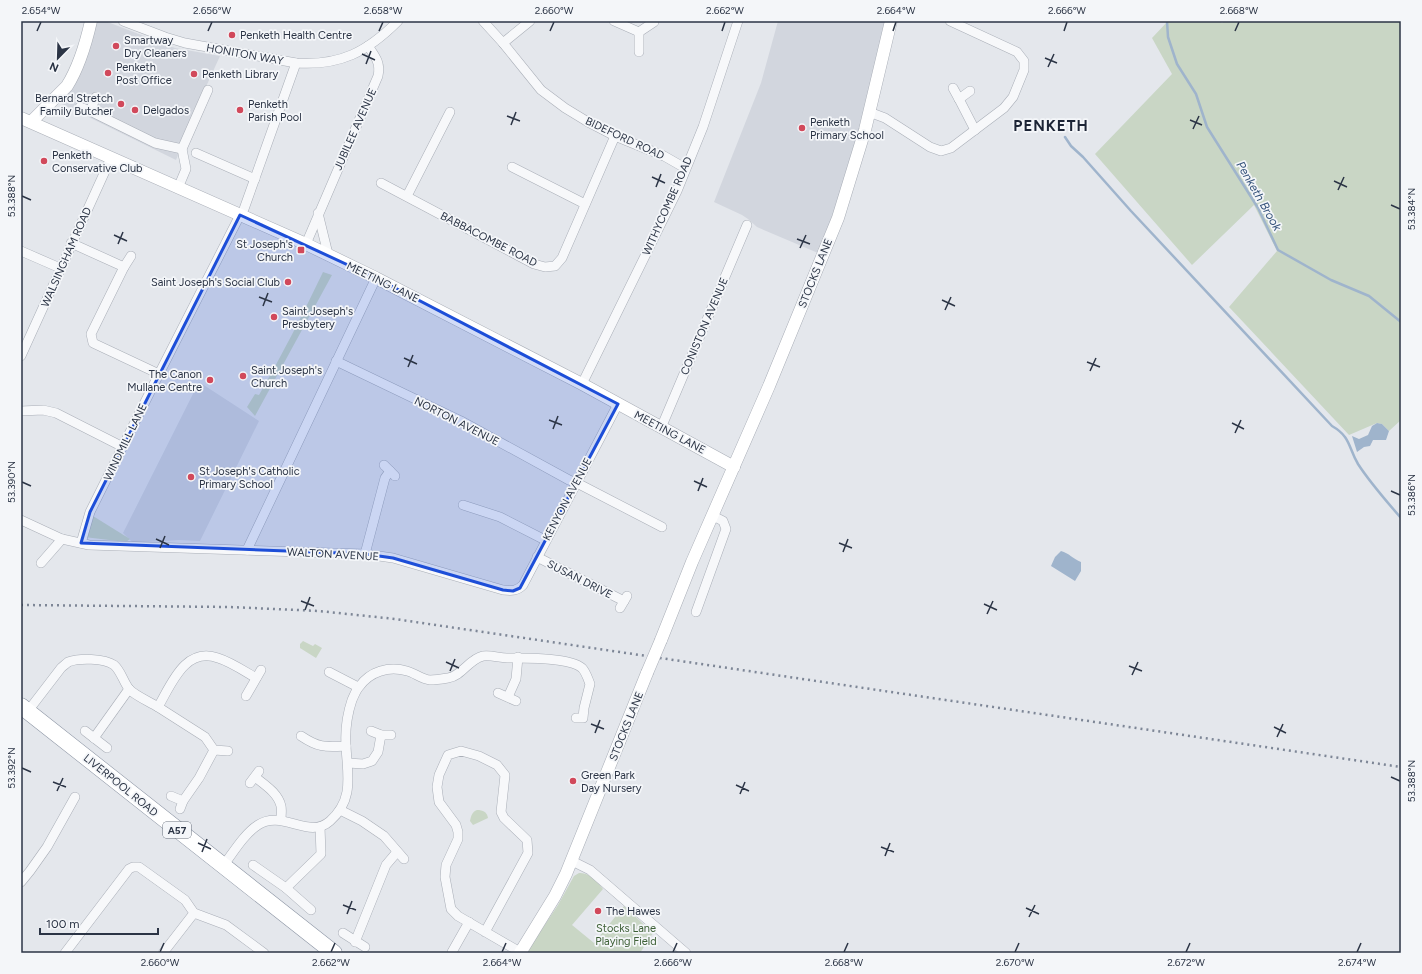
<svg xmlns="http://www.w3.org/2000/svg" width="1422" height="974" viewBox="0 0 1422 974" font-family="Figtree,sans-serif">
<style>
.built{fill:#d2d6de}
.green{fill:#c9d6c5}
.water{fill:#9fb4cc}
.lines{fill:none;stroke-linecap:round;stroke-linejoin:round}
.stream{stroke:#9fb4cc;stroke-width:2.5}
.street-casing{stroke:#a9aeb7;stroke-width:10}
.secondary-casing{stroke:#a9aeb7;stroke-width:13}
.highway-casing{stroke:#8b94a3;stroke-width:17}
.street{stroke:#f7f8fa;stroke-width:9}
.secondary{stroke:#fff;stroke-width:12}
.highway{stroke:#fff;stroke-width:16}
.rail{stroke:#7d8696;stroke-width:2.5;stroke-dasharray:2 4;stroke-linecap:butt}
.secondary-bridge-casing{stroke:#a9aeb7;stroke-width:13;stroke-linecap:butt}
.secondary-bridge{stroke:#fff;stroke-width:12}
.marked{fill:#1d4ed8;fill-opacity:0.2;stroke:#1d4ed8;stroke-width:3;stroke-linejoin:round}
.ticks{fill:none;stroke:#2b3445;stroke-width:1.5}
.poi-dot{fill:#d1495b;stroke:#f4f6f9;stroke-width:1.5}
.labels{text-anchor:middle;stroke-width:3.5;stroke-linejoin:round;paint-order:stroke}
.shield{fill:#f4f6f9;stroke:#676e7b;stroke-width:1}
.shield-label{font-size:10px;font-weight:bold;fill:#2b3445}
.poi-label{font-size:11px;fill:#2b3445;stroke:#f4f6f9;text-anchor:start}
.street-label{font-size:11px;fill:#2b3445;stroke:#f4f6f9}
.park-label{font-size:11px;fill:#3f6138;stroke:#f4f6f9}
.water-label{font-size:12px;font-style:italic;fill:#34527a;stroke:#f4f6f9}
.district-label{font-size:15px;font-weight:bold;letter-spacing:1px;fill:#1d2536;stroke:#f4f6f9}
.neatline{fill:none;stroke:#2b3445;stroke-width:1.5}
.ticks-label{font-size:10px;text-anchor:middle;fill:#2b3445}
</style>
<rect width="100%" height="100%" fill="#e4e7ec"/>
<!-- built -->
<g class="built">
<polygon points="94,21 105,21 175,48 220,56 204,91 176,160 58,102"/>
<polygon points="778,21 885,21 863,117 835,209 818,253 757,227 748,219 742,215 714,202 761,83"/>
<polygon points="199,382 259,421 200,541 179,540 133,543 123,533"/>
</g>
<!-- green -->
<g class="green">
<polygon points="1168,21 1220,21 1222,23 1224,21 1401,21 1401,420 1389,431 1382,424 1377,423 1349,435 1229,307 1277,251 1254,205 1192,265 1095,154 1172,74 1152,38"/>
<path d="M323,272L332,275L255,416L247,407L255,394L259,395C282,355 303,314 323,272Z"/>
<polygon points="93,516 130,539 126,542 84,537"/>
<polygon points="303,641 313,646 315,644 322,648 316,658 300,648 300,644"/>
<path d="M477,810C483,810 487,812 488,818L473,825L470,821C471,816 472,812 477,810Z"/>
<path d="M579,873C589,872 597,881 603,889L572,925L594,943L624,906L653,933L640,953H526L558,905L574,876Z"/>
</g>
<!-- water -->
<g class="water">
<polygon points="1377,423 1382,424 1389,431 1386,440 1373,440 1370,446 1364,447 1357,452 1352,436 1359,439 1368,435 1372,426"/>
<path d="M1061,551C1069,553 1073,559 1081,562V571L1075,581L1051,566L1055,557Z"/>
</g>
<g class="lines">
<!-- stream -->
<g class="stream">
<polyline points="1167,21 1168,37 1177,64 1196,94 1207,127 1258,208 1278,250 1331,280 1369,296 1401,322"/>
<path d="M1065,137L1071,146L1083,157L1131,211L1332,426C1351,437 1348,447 1358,464C1369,481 1387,502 1401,518"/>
</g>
<defs>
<g id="street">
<path d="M123,21L165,37L185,43L296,63C340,66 367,52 398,21"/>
<polyline points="483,21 503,43 541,90 565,108 588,122 615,136 664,156 685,168"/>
<polyline points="614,21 639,32"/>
<polyline points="503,43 530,21"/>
<polyline points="639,52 639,32 654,22"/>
<polyline points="953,88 959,99 970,91"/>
<polyline points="96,97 90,111 155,143 182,149 208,90"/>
<polyline points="959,99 975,130"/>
<polyline points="80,107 90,111"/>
<polyline points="869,112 885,118 930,147 941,151 951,148 1004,108 1013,97 1024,70 1024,61 1017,52 950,21"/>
<polyline points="196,153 255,179"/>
<polyline points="512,167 585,204"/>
<polyline points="381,183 534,264 545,267 555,266 562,258 615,136"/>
<polyline points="178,188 186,169 182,149"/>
<polyline points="407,196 450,112"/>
<polyline points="244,209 296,63"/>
<polyline points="318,213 328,254"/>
<polyline points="71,243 124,267 91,334 93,343 159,374"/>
<path d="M306,244L378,76C381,63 375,56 368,46"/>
<polyline points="21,251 60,268"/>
<polyline points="124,267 131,256"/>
<polyline points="21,356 111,158"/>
<polyline points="336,361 461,421 569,480 577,483 662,527"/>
<polyline points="582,384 677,191 703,127 738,21"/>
<polyline points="21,411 43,410 56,413 123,447"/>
<polyline points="661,428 747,225"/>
<polyline points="384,465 395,476"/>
<polyline points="463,505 500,517 545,540"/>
<path d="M21,520L62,539L89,545L365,554L393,558L503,590C512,591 517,591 523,585L618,404"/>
<polyline points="81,543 90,512 159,374 240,215"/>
<polyline points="247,550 376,278"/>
<polyline points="365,554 385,478 390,471"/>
<polyline points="537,557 624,601"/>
<polyline points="41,563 62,539"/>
<polyline points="620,608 627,596"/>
<polyline points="696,612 726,529 723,521 713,516"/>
<polyline points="329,672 358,687"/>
<polyline points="498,693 516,701"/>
<polyline points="246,696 261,670"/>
<polyline points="508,697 516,679 518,657"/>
<polyline points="158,707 205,737 214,750 228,751"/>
<path d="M28,711L61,668C63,666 66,664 68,662C79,658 104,658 114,665C121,671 123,681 129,689C134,695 150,702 158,707C171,685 185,646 218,658C231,662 244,671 256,678"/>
<polyline points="85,731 107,748"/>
<polyline points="371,731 381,735 391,735"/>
<path d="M301,736C319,748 325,747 346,746"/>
<polyline points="94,738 129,689"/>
<polyline points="348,763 363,764 372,761 378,752 381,735"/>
<path d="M255,777C265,785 278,793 281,806C282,810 281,815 281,820"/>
<polyline points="250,783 259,771"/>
<polyline points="171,796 183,801 180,809"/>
<polyline points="183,801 199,778 214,750"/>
<polyline points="340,810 362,821 384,836 404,859"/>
<polyline points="572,861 590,870 686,953"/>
<polyline points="253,865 286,888 311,910"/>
<path d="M223,866C233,853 244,834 258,825C282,809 309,840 330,821C355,799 347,774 346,745C345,730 347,715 352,700C354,696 356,690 359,687C370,671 389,666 407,671C415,673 421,679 430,680C435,680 442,679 448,678C462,676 469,659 483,656C492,655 499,658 507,658C523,658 570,657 582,668C586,672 588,679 590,684L584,708L583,718H576"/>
<polyline points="21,882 30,871 47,847 75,797"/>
<polyline points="286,888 321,854 320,827"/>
<polyline points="194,913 226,925 264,953"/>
<polyline points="485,932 528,853 527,840 504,818 501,812 505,775 497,765 479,756 461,751 448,755 439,775 437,787 439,802 456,825 458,832 458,839 446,865 445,877 451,909 458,916 520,952"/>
<polyline points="343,933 365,947"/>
<polyline points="355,942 386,865 397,852"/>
<polyline points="452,952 469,922"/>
<polyline points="65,953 129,869 133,867 139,867 185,900 194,913 163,953"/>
</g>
<g id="secondary">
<polyline points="21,118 306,244 376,278 582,384 734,467"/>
<path d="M31,122L67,86C79,67 86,43 91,21"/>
<polyline points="661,640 692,562 769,386 838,218 865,130 891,21"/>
<polyline points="520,953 555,896 566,874 647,673"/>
</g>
<polyline id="highway" points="21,706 334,953"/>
</defs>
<!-- street casing -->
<use href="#street" class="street-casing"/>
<!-- secondary casing -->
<use href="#secondary" class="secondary-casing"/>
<!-- highway casing -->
<use href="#highway" class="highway-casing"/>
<!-- street -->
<use href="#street" class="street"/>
<!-- secondary -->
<use href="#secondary" class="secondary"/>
<!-- highway -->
<use href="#highway" class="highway"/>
<!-- rail -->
<polyline class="rail" points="21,605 230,607 319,611 395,619 1401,767"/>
<defs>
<polyline id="secondary-bridge" points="647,673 661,640"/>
</defs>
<!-- secondary-bridge casing -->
<use href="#secondary-bridge" class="secondary-bridge-casing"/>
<!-- secondary-bridge -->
<use href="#secondary-bridge" class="secondary-bridge"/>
</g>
<!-- marked area -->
<path class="marked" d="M240,215L376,278L618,404L520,588L513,591L503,590L393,558L365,554L81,543L90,512Z"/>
<!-- ticks -->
<path class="ticks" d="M37,31L41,22M208,31L212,22M379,31L383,22M550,31L554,22M722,31L725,22M893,31L896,22M1064,31L1067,22M1235,31L1239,22M362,54L375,60M1045,58L1057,63M366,64L371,51M1048,67L1054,54M507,116L520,121M1190,120L1202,125M511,125L516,112M1193,129L1199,116M652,177L665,183M1334,181L1347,187M656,187L661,174M1338,190L1344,177M22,196L31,200M1391,205L1400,209M114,235L127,241M797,239L810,244M118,244L123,232M800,248L806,235M259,297L272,302M942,300L955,306M263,306L268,293M945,310L951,297M404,358L417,364M1087,362L1100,367M408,367L413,355M1090,371L1096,358M549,420L562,425M1232,423L1244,429M553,429L558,416M1235,433L1241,420M694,481L707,487M22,482L31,486M698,491L703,478M1391,491L1400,495M156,539L169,545M839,543L852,548M160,548L165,536M843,552L848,539M301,601L314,606M984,604L997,610M305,610L310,597M987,614L993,601M446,662L459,668M1129,666L1142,671M450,671L455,659M1132,675L1138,662M591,724L604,729M1274,727L1286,733M595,733L600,720M1277,737L1283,724M22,768L31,772M1391,777L1400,781M53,782L66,787M736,785L749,791M57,791L63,778M740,794L745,782M198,843L211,849M881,847L894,852M202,852L207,839M885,856L890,843M343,905L356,910M1026,908L1039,914M347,914L352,901M1029,917L1035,905M160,952L164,943M331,952L335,943M502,952L506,943M673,952L677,943M844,952L848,943M1015,952L1019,943M1186,952L1190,943M1357,952L1361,943"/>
<!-- markers -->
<g class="poi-dot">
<circle cx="232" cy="35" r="4"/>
<circle cx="116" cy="46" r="4"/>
<circle cx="108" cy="73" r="4"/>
<circle cx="194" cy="74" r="4"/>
<circle cx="121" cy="104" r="4"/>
<circle cx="135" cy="110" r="4"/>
<circle cx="240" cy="110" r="4"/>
<circle cx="802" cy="128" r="4"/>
<circle cx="44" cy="161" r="4"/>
<rect x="297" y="246" width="8" height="8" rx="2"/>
<circle cx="288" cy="282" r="4"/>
<circle cx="274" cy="317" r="4"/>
<circle cx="243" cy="376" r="4"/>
<circle cx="210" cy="380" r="4"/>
<circle cx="191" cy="477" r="4"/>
<circle cx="573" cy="781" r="4"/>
<circle cx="598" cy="911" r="4"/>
</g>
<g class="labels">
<!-- shield labels -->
<rect class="shield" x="163" y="822" width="28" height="16" rx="3"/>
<g class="shield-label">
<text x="177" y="834">A57</text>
</g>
<!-- poi labels -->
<g class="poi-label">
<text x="240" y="39">Penketh Health Centre</text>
<text x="124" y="44">Smartway<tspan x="124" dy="13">Dry Cleaners</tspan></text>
<text x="116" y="71">Penketh<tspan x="116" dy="13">Post Office</tspan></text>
<text x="202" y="78">Penketh Library</text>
<text x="113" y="102" text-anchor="end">Bernard Stretch<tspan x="113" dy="13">Family Butcher</tspan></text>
<text x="248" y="108">Penketh<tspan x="248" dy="13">Parish Pool</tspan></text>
<text x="143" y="114">Delgados</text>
<text x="810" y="126">Penketh<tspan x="810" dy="13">Primary School</tspan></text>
<text x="52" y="159">Penketh<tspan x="52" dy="13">Conservative Club</tspan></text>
<text x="293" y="248" text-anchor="end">St Joseph's<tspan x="293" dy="13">Church</tspan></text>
<text x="280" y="286" text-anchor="end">Saint Joseph's Social Club</text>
<text x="282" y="315">Saint Joseph's<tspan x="282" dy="13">Presbytery</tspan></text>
<text x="251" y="374">Saint Joseph's<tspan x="251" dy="13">Church</tspan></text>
<text x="202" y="378" text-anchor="end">The Canon<tspan x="202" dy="13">Mullane Centre</tspan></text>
<text x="199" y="475">St Joseph's Catholic<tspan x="199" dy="13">Primary School</tspan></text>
<text x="581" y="779">Green Park<tspan x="581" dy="13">Day Nursery</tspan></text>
<text x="606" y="915">The Hawes</text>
</g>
<!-- street labels -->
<g class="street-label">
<text transform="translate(245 54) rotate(10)" y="4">HONITON WAY</text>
<text transform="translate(355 129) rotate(-66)" y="4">JUBILEE AVENUE</text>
<text transform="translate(625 138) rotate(25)" y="4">BIDEFORD ROAD</text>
<text transform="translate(667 206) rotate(-66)" y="4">WITHYCOMBE ROAD</text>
<text transform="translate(489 239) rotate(27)" y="4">BABBACOMBE ROAD</text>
<text transform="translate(66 257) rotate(-66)" y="4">WALSINGHAM ROAD</text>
<text transform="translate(815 273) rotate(-68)" y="4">STOCKS LANE</text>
<text transform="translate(383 282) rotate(26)" y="4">MEETING LANE</text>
<text transform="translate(704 326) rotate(-67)" y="4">CONISTON AVENUE</text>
<text transform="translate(457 421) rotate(27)" y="4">NORTON AVENUE</text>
<text transform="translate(670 432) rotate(28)" y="4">MEETING LANE</text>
<text transform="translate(125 442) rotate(-64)" y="4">WINDMILL LANE</text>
<text transform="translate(567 499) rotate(-62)" y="4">KENYON AVENUE</text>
<text transform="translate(333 554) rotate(3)" y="4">WALTON AVENUE</text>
<text transform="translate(580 579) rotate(27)" y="4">SUSAN DRIVE</text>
<text transform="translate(626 726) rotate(-68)" y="4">STOCKS LANE</text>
<text transform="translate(121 785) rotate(39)" y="4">LIVERPOOL ROAD</text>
</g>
<!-- park labels -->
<g class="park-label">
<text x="626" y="932">Stocks Lane<tspan x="626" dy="13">Playing Field</tspan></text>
</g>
<!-- water labels -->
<g class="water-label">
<text transform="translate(1259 196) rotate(60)" y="4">Penketh Brook</text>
</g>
<!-- district labels -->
<g class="district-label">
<text x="1051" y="131">PENKETH</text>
</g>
</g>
<!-- border -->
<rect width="1422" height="974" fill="none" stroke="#f4f6f9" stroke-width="44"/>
<!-- north arrow -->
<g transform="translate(58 58) rotate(203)" stroke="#f4f6f9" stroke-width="3" paint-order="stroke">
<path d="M0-3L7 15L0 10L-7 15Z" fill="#2b3445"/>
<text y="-6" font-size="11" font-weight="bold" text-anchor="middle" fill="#2b3445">N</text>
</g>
<!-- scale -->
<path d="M40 928v6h118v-6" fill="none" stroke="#2b3445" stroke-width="2"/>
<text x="46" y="928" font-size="12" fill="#2b3445" stroke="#f4f6f9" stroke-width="3" paint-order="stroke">100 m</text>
<rect x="22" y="22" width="1378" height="930" class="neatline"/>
<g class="ticks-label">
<text x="41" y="14">2.654°W</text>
<text x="212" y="14">2.656°W</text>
<text x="383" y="14">2.658°W</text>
<text x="554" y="14">2.660°W</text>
<text x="725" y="14">2.662°W</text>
<text x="896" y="14">2.664°W</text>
<text x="1067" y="14">2.666°W</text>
<text x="1239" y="14">2.668°W</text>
<text transform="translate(11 196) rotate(-90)" y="4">53.388°N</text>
<text transform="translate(1411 209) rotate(-90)" y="4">53.384°N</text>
<text transform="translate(11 482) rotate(-90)" y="4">53.390°N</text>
<text transform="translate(1411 495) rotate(-90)" y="4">53.386°N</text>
<text transform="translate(11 768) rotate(-90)" y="4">53.392°N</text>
<text transform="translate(1411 781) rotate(-90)" y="4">53.388°N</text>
<text x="160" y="966">2.660°W</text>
<text x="331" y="966">2.662°W</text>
<text x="502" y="966">2.664°W</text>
<text x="673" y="966">2.666°W</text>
<text x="844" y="966">2.668°W</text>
<text x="1015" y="966">2.670°W</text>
<text x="1186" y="966">2.672°W</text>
<text x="1357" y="966">2.674°W</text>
</g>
</svg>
